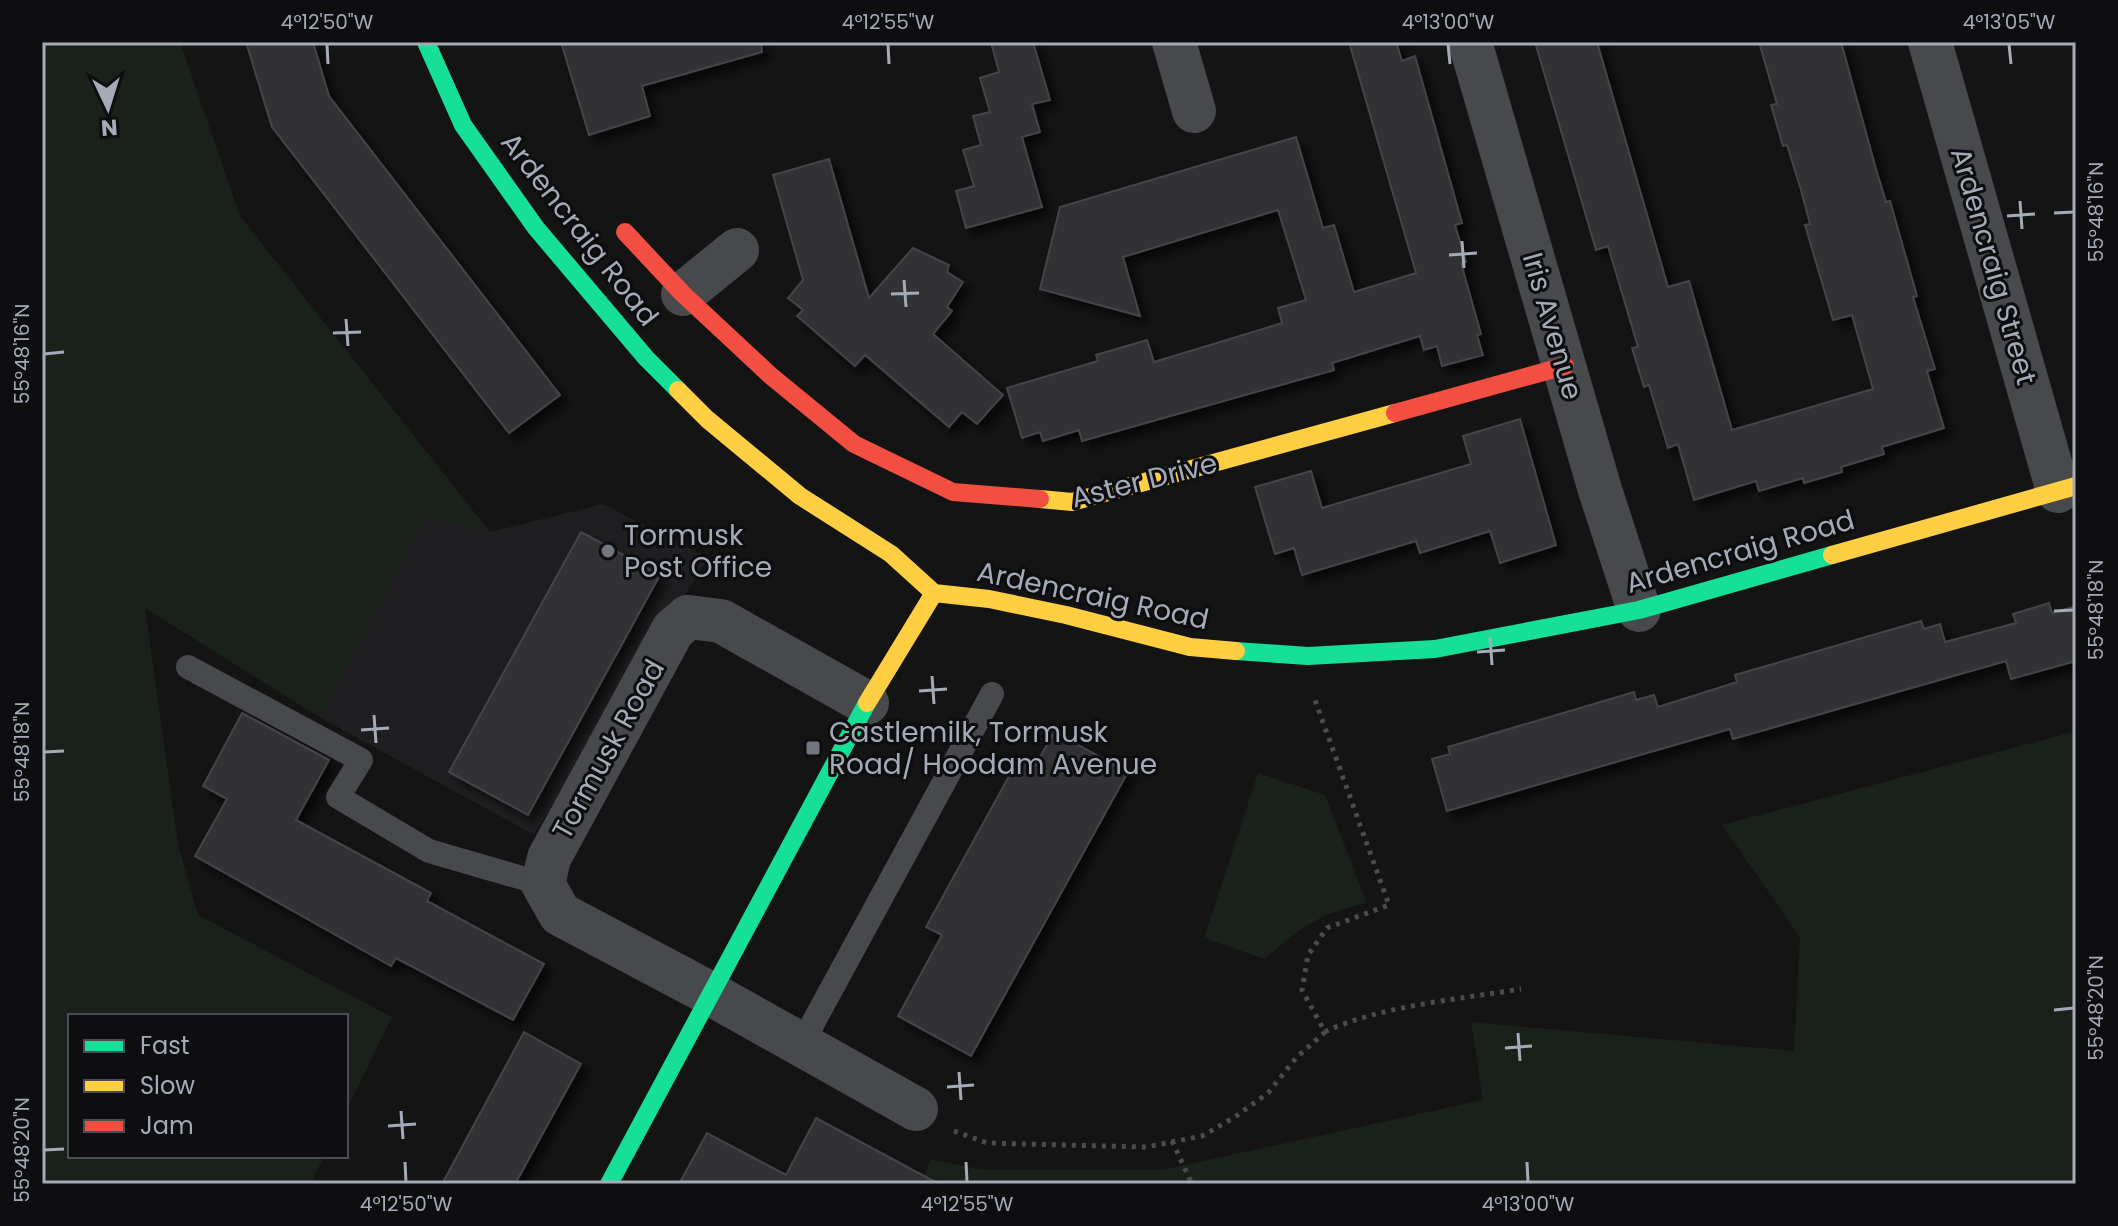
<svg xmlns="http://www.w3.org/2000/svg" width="2118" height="1226" viewBox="0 0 2118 1226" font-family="Poppins,sans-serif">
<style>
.built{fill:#1e1e20}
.green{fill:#1a211b}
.building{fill:#333335;stroke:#424448;stroke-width:2;filter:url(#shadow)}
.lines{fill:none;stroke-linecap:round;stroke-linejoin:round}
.path{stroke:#4a4b4f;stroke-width:5;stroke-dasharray:4 6;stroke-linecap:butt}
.lane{stroke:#48494d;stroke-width:24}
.street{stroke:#48494d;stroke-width:44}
.fast{stroke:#16e098;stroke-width:18}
.slow{stroke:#ffcf43;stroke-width:18}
.jam{stroke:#f24e42;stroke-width:18}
.ticks{fill:none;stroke:#a4abb7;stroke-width:3}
.poi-dot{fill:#72767e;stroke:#0e0e10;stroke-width:3}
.labels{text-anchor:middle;stroke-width:6;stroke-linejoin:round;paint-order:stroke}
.street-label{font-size:28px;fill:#a4abb7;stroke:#0e0e10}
.poi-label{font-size:28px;fill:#a4abb7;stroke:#0e0e10;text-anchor:start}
.neatline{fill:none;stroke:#a4abb7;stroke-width:3}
.ticks-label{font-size:20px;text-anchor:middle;fill:#a4abb7}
</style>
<defs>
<filter id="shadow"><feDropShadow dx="7" dy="7" stdDeviation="4" flood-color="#0009"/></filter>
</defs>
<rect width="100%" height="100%" fill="#141414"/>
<!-- built -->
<polygon class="built" points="603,504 708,558 534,835 321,718 424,518 490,532"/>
<!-- green -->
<g class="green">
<polygon points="42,42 180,42 240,216 490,532 424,518 321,718 145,608 178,844 198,915 392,1017 346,1111 346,1016 70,1016 70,1156 324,1156 314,1177 314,1184 42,1184"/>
<polygon points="2076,731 2076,1184 920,1184 931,1160 985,1170 1162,1170 1483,1100 1471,1022 1794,1051 1800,937 1722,825"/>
<path d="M1258,773L1325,795L1367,903C1319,913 1300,928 1265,959L1204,938Z"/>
</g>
<!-- building -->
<g class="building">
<polygon points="246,42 313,42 329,96 560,395 509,433 272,127"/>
<polygon points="561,42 761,42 762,52 642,86 650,116 589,135"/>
<polygon points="991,42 1033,42 1050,100 1032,104 1040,132 1022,137 1042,207 966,228 956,191 974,186 963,150 981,145 973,116 990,112 980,78 999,72"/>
<polygon points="1349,42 1396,42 1402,61 1415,56 1462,223 1455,225 1466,262 1461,263 1481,334 1477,335 1483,355 1442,366 1437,346 1424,350 1420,336 1332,363 1334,370 1082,441 1079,430 1043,441 1040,432 1022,438 1007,388 1098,361 1096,355 1147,340 1154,362 1230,339 1282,323 1278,308 1306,300 1278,210 1123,257 1140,316 1040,289 1060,207 1296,137 1323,228 1334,225 1354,292 1416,273"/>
<polygon points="1535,42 1597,42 1668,287 1689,281 1732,430 1873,389 1852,315 1833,320 1805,225 1810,224 1801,190 1787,145 1783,146 1771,105 1777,104 1759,42 1841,42 1876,169 1886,202 1890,201 1917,296 1913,297 1935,369 1927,371 1944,428 1882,447 1884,454 1841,467 1842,472 1804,483 1803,478 1759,491 1756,481 1694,500 1678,444 1668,448 1649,385 1644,387 1632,348 1638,347 1608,246 1596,250"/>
<polygon points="829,159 869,298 913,248 949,265 947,272 963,282 947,307 952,311 933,334 1003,395 977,424 962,412 949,427 865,355 855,366 797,316 803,310 788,298 803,280 773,175"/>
<polygon points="1520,419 1556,545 1500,563 1490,531 1420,553 1416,541 1302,575 1294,548 1275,554 1255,487 1311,471 1322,508 1471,464 1463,436"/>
<polygon points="581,532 660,575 528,815 449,772"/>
<polygon points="2049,603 2052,613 2076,606 2076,661 2011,679 2006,661 1733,739 1730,729 1447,811 1432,759 1450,754 1448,747 1634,692 1636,700 1654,695 1658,707 1737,682 1735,675 1921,621 1924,629 1940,624 1945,642 2016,623 2013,614"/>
<polygon points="242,713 329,760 296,820 431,893 427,901 544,964 513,1020 396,958 391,966 195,856 227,799 203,786"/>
<polygon points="1054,732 1128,772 971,1056 898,1016 942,935 926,927 1019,758 1035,766"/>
<polygon points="524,1032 581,1064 515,1184 442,1184"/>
<polygon points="816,1118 939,1184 679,1184 707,1133 786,1175"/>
</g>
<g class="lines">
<!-- path -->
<g class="path">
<path d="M1325,1032C1378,1006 1461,999 1521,989"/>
<polyline points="954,1131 987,1143 1146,1147 1202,1136 1235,1117 1268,1093 1296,1058 1325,1032 1302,990 1308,955 1327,928 1389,905 1315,700"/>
<polyline points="1172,1141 1192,1184"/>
</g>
<!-- lane -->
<g class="lane">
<polyline points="188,667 361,760 338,797 429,851 543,884"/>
<polyline points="801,1045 992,694"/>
</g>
<!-- street -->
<g class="street">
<polyline points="1174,42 1194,111"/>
<polyline points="1470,42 1600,490 1639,610"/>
<polyline points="1930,42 2058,491"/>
<polyline points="683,294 737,250"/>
<polyline points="867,703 721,621 688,617 673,630 549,858 543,884 560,914 711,994 916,1109"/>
</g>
<!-- fast -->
<g class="fast">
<polyline points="426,42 463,125 536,228 646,358 678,390"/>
<polyline points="1236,651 1308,656 1435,649 1639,610 1832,555"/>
<polyline points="609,1184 867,703"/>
</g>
<!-- slow -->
<g class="slow">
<polyline points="678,390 707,419 800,496 891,554 934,593 989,599 1066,615 1190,647 1236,651"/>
<polyline points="1040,499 1072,502 1395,413"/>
<polyline points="1832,555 2076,486"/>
<polyline points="867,703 934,593"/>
</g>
<!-- jam -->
<g class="jam">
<polyline points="625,232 683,294 771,376 854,444 953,492 1040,499"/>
<polyline points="1395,413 1565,366"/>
</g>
</g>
<!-- ticks -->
<path class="ticks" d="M327,44L328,64M888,44L889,64M1448,44L1450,64M2009,44L2011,64M2020,201L2022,229M2054,213L2074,212M2007,216L2035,214M1462,241L1464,268M1449,255L1477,253M904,280L906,307M891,294L919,293M346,319L348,346M333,333L361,332M44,354L64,352M2054,611L2074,610M1490,637L1492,665M1477,652L1505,650M932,676L934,704M919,691L947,689M374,715L376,743M361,730L389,728M44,752L64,751M2054,1010L2074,1008M1518,1033L1520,1061M1505,1048L1532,1046M959,1072L961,1100M947,1087L974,1085M401,1111L403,1139M388,1126L416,1124M44,1150L64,1149M405,1162L406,1182M966,1162L967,1182M1527,1162L1528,1182"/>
<!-- markers -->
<g class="poi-dot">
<circle cx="608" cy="551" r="8"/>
<rect x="805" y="740" width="16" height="16" rx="4"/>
</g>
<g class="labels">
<!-- street labels -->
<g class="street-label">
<text transform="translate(580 229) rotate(52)" y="10">Ardencraig Road</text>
<text transform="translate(1994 266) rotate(74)" y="10">Ardencraig Street</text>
<text transform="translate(1553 326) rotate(74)" y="10">Iris Avenue</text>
<text transform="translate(1144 480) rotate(-14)" y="10">Aster Drive</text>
<text transform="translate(1740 551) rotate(-16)" y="10">Ardencraig Road</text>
<text transform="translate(1093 595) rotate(12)" y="10">Ardencraig Road</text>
<text transform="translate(608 749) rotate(-61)" y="10">Tormusk Road</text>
</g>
<!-- poi labels -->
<g class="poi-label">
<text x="624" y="545">Tormusk<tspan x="624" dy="32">Post Office</tspan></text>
<text x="829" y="742">Castlemilk, Tormusk<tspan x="829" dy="32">Road/ Hoodam Avenue</tspan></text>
</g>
</g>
<!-- border -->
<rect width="2118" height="1226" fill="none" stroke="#0e0e10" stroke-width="88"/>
<!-- legend -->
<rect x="68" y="1014" width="280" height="144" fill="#0e0e10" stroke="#4a4d53" stroke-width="2"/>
<rect x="84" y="1040" width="40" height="12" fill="#16e098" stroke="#4a4d53" stroke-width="2"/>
<text x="140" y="1054" font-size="24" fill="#a4abb7">Fast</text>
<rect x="84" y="1080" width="40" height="12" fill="#ffcf43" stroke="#4a4d53" stroke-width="2"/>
<text x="140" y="1094" font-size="24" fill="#a4abb7">Slow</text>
<rect x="84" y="1120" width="40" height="12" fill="#f24e42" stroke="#4a4d53" stroke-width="2"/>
<text x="140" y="1134" font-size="24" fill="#a4abb7">Jam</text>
<!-- north arrow -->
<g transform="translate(108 108) rotate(176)" stroke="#0e0e10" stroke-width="6" paint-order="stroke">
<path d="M0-6L14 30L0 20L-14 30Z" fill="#a4abb7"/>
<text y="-12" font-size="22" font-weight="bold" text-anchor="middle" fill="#a4abb7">N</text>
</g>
<rect x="44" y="44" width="2030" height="1138" class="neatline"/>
<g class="ticks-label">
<text x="327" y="29">4°12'50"W</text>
<text x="888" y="29">4°12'55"W</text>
<text x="1448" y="29">4°13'00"W</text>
<text x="2009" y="29">4°13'05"W</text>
<text transform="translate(2096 212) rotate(-90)" y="7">55°48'16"N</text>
<text transform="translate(22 354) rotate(-90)" y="7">55°48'16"N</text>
<text transform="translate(2096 610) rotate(-90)" y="7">55°48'18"N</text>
<text transform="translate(22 752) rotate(-90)" y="7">55°48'18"N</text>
<text transform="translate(2096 1008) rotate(-90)" y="7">55°48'20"N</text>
<text transform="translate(22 1150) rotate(-90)" y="7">55°48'20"N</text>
<text x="406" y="1211">4°12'50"W</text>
<text x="967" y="1211">4°12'55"W</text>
<text x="1528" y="1211">4°13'00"W</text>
</g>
</svg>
